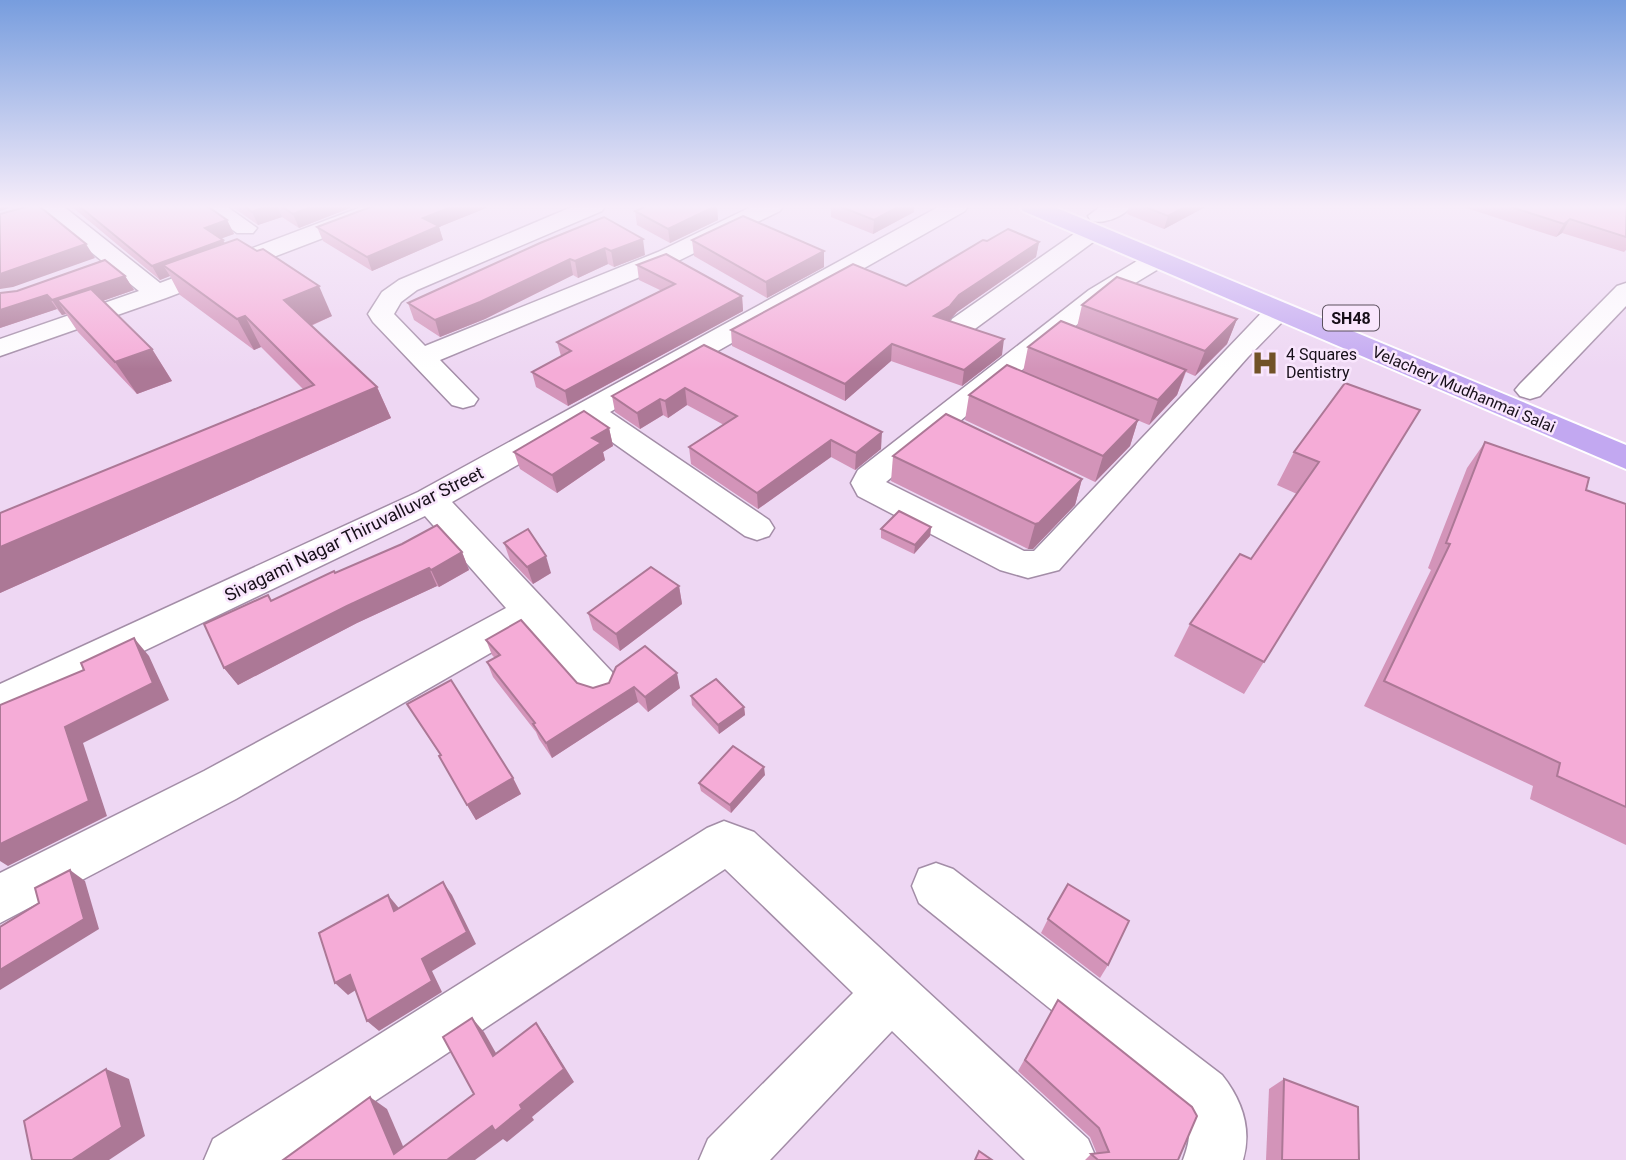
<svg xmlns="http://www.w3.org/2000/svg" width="1626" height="1160" viewBox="0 0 1626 1160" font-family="Roboto,sans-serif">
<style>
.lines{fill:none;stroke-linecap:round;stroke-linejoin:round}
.street-casing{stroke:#a38da7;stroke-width:3}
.primary-casing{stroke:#fff;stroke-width:4}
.street{fill:#fff;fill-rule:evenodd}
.primary{fill:#c2a8f1;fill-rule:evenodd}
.wall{fill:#d394b9}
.shaded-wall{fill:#ac7896}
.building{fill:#f5acd7;stroke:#ac7896;stroke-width:2}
.labels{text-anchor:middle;stroke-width:5;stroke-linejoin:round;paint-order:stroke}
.shield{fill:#f9e6fd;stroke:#5b505d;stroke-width:2}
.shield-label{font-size:16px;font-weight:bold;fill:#170f19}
.far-poi-label{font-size:16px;fill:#170f19;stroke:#f9e6fd;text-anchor:start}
.far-street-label{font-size:16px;fill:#170f19;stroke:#f9e6fd}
.street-label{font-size:18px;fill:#170f19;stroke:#f9e6fd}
</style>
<rect width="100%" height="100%" fill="#eed7f3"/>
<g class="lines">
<defs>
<g id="street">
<polygon points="41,206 63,206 160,283 364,206 397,206 394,211 166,298 0,356 0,339 139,291 43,213"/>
<polygon points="199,206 226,206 257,228 253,233 237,233"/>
<polygon points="574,206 605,206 602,211 417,290 401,302 394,314 425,346 658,252 753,206 783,206 780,211 676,262 440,360 478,399 474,405 463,408 452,405 373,322 368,314 382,292 399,280"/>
<polygon points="940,206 968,206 965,211 610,412 769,520 774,528 769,536 757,540 745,536 588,425 452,502 612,672 618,684 612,696 598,701 584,696 527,632 236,799 0,923 0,873 204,771 506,608 425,516 0,720 0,684 418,492"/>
<path d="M1101,206H1132C1123,217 1104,224 1091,221L1088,216Z"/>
<polygon points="1092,225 1100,227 1104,232 1100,237 972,331 962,333 952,331 949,325 952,319 1084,227"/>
<polygon points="1156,253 1165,255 1168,260 1165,265 1107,300 886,482 1024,551 1034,551 1269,305 1278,303 1287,305 1291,311 1287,317 1248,357 1059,570 1028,578 1000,570 858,496 851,483 858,470 1089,290 1147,255"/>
<polygon points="1626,283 1626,306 1540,396 1530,399 1520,396 1515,390 1520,384 1617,286"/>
<polygon points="724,821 754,832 1088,1139 1097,1160 1025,1160 892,1031 770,1160 699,1160 708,1139 853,993 725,869 286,1160 204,1160 213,1139 707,828"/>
<path d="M936,863L953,869L1222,1075C1242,1100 1252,1129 1243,1160H1183C1189,1143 1193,1130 1182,1115L919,903L912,886L919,869Z"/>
</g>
<polygon id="primary" points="1020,206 1052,206 1626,445 1626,469 1023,211"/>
</defs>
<!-- street casing -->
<use href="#street" class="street-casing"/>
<!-- primary casing -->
<use href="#primary" class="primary-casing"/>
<!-- street -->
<use href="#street" class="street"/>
<!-- primary -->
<use href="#primary" class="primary"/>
</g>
<!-- wall -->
<g class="wall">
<polygon points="71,206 207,206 227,220 234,234 221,238 225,243 332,316 311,326 377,387 391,418 0,593 0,513 303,389 261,347 254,350 180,295 170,276 160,280"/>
<polygon points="231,206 355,206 299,228 282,217 258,225"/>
<polygon points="373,206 491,206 439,227 443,240 372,271 323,241 317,227"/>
<polygon points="643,206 717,206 718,220 670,243 637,225 635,211 643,208"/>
<polygon points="831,206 914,206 914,212 873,234 831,217"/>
<polygon points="1129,206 1207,206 1164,229 1127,214"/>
<polygon points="1460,206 1626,206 1626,250 1624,252 1562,233 1556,237"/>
<polygon points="604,217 645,255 614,267 608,264 578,278 573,275 485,319 440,337 414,320 408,303"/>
<polygon points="692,240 824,251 824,267 767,298 694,256"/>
<polygon points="987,241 1039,242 1036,257 957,312 949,320 1002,355 962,386 891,361 845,401 732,346 731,330 906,286"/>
<polygon points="637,265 742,296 743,311 568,406 536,387 532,372 561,356 557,342 662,291 639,280"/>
<polygon points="125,276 134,290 102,301 152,349 172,381 137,394 78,332 66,314 62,315 57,309 0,328 0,293"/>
<polygon points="1082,305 1237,319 1227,344 1195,376 1186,372 1177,395 1149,425 1099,404 1138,420 1130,446 1095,482 965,420 969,395 1023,372 1028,347 1077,327"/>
<polygon points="704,345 881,449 855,470 831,457 758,509 691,464 689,447 724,425 687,405 668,418 663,415 640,429 615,412 612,396"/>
<polygon points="1420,410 1244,694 1174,656 1190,624 1251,559 1297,494 1277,485 1294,452"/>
<polygon points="609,428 613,446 603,452 605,460 557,493 520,469 514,452"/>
<polygon points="1485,442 1586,490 1626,504 1626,845 1530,799 1533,786 1364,706 1431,570 1428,568 1467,468"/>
<polygon points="893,456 1082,479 1075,505 1033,549 1028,549 891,481"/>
<polygon points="931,527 930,536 914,554 881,538 881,529"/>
<polygon points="504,543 551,573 533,584 510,560"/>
<polygon points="462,552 469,570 439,587 437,586 357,623 238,685 224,668 268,595 272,601 335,573"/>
<polygon points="679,586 682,604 620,651 593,630 588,613"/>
<polygon points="486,640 577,683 593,688 609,683 680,688 648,712 638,702 552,758 539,739 536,732 493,677 487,662 495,658 492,655"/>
<polygon points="691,696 744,707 745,715 719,734 692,705"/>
<polygon points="407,704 513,778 521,794 476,820 439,756 440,755"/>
<polygon points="765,775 731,813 701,791 699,783"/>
<polygon points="1048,919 1108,965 1100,978 1041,933"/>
<polygon points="1051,1012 1178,1160 1085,1160 1091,1154 1097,1154 1090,1137 1018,1071"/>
<polygon points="1284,1079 1359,1160 1266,1160 1269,1089"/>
</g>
<!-- shaded-wall -->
<g class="shaded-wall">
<polygon points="0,206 17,206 0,211"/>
<polygon points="267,206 277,206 282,217 258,225 252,212"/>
<polygon points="314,206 355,206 299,228 293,214"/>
<polygon points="454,206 491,206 439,227 443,240 372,271 367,257 423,218"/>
<polygon points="716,206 717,206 718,220 670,243 668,229"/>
<polygon points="900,206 914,206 914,212 873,234 874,220"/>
<polygon points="1187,206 1207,206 1164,229 1168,216"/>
<polygon points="1570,219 1562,233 1556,237 1564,224"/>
<polygon points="227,220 234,234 212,242 205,228"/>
<polygon points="643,239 645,255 614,267 611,251"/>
<polygon points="223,240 230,254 163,265 170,276 160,280 152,266"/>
<polygon points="1039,242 1036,257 957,312 948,322 934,316 959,295"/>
<polygon points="86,244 95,258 13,287 0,289 0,274"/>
<polygon points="605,248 608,264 578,278 575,261"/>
<polygon points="824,251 824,267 767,298 766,282"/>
<polygon points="570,259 573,275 485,319 440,337 435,320"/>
<polygon points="125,276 134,290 68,313 57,300 66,314 62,315 52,300"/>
<polygon points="319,286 332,316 298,331 284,300"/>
<polygon points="47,295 57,309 0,328 0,310"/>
<polygon points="742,296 743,311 568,406 565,391"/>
<polygon points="245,316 261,347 254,350 237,319"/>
<polygon points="1237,319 1227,344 1195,376 1205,351"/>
<polygon points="1004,339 1002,355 962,386 964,370"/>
<polygon points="892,344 891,361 845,401 845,384"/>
<polygon points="152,349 172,381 137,394 115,362"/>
<polygon points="1186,370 1177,395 1149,425 1158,400"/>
<polygon points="377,387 391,418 0,593 0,547"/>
<polygon points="685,388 687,405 668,418 665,401"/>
<polygon points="660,399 663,415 640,429 637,413"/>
<polygon points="1138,420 1130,446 1095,482 1103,456"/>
<polygon points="609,428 613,446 603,452 605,460 557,493 552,475 592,438"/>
<polygon points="882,432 881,449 855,470 856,453"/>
<polygon points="831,440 831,457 758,509 757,493"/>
<polygon points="1082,479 1075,505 1033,549 1028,549 1035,524"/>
<polygon points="931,527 930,536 914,554 915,545"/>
<polygon points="462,552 469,570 439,587 431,570"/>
<polygon points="546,556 551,573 533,584 527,567"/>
<polygon points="429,568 437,586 357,623 238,685 224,668 347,606"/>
<polygon points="679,586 682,604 620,651 616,634"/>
<polygon points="134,638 149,656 169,700 83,743 107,816 8,866 0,861 0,844 65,727"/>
<polygon points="677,673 680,688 648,712 645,697"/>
<polygon points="634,687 638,702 552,758 546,743"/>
<polygon points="744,707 745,715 719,734 718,725"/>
<polygon points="764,767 765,775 731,813 730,805"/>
<polygon points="513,778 521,794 476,820 467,805"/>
<polygon points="70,870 85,881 99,929 0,990 0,970"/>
<polygon points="443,882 452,895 476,944 432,971 442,992 379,1031 367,1021 422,959"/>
<polygon points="388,895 398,907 405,923 394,911"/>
<polygon points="350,975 362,986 348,995 335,983"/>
<polygon points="472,1018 484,1032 505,1069 493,1056"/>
<polygon points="536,1023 546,1037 574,1082 532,1117 534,1120 507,1142 503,1139 475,1160 447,1160 520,1105"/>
<polygon points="106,1069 129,1079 145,1136 109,1160 72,1160"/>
<polygon points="370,1097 387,1109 409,1160 394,1154"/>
</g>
<!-- building -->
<g class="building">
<polygon points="29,206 39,206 86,244 0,274 0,214"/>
<polygon points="79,206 207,206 227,220 205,228 223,240 152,266"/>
<polygon points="244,206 267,206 252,212"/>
<polygon points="281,206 314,206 293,214"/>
<polygon points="373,206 454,206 423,218 439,226 367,257 317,227"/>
<polygon points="647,206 716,206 668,229 635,211"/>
<polygon points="839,206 900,206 874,220"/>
<polygon points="1143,206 1187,206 1168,216"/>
<polygon points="1508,206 1626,206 1626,237 1570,219 1564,224"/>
<polygon points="743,216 824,251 766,282 692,240"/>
<polygon points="604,217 643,239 611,251 605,248 575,261 570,259 480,302 435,320 408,303 540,243"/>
<polygon points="1008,229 1039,242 959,295 950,306 934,316 1004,339 964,370 892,344 845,384 731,330 853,264 906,286 983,240 987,241"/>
<polygon points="237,239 257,251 263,249 319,286 284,300 377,387 0,547 0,513 314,385 245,316 237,319 163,265"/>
<polygon points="666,254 742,296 565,391 532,372 571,351 557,342 675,284 637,265"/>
<polygon points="105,260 125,276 52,300 47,295 0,310 0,293 17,291"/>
<polygon points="1117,277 1237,319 1205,351 1082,305"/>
<polygon points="91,289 152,349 115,362 57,300"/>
<polygon points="1061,321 1186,370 1158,400 1028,347"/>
<polygon points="704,345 882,432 856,453 831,440 757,493 689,447 737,416 685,388 665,401 660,399 637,413 612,396"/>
<polygon points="1007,365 1138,420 1103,456 969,395"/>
<polygon points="1345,383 1420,410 1264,662 1190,624 1240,554 1251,559 1319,462 1294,452"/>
<polygon points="584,411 609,428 592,438 601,443 552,475 514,452"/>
<polygon points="946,414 1082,479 1039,523 1035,524 893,456"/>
<polygon points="1485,442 1589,478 1586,490 1626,504 1626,807 1557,776 1560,763 1384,681 1450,544 1446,543"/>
<polygon points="899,511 931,527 915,545 881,529"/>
<polygon points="437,525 462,552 431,570 429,568 347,606 224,668 204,624 268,595 271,601 334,571 335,573 402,544"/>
<polygon points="528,529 546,556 527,567 504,543"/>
<polygon points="651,567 679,586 616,634 588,613"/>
<polygon points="521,620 577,683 593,688 609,683 616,667 645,646 677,673 645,697 634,687 546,743 533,724 535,723 487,662 500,655 486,640"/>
<polygon points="134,638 153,683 65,727 89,801 0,844 0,705 84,670 81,663"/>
<polygon points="716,679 744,707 718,725 691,696"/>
<polygon points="451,680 513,778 467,805 439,756 441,755 407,704"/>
<polygon points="733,746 764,767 730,805 699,783"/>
<polygon points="70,870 84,919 0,970 0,927 39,903 35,888"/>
<polygon points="443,882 467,932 422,959 432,981 367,1021 350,975 335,983 319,933 388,895 394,911"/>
<polygon points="1068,884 1129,921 1108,965 1048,919"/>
<polygon points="1058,1000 1192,1107 1197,1116 1178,1160 1098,1160 1091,1154 1109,1152 1099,1128 1025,1060"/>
<polygon points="472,1018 493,1056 536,1023 564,1069 520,1105 522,1109 495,1131 492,1126 447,1160 283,1160 370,1097 394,1154 474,1094 443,1037"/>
<polygon points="106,1069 122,1127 72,1160 32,1160 24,1121"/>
<polygon points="1284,1079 1358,1107 1359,1160 1282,1160"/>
<polygon points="979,1151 992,1160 975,1160"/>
</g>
<!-- sky -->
<linearGradient id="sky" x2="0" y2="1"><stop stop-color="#779dde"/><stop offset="0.56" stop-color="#f7edfa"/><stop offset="1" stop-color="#f7edfa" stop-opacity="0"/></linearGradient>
<rect width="1626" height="369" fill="url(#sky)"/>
<!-- icons -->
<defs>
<symbol id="hospital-bare" viewBox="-9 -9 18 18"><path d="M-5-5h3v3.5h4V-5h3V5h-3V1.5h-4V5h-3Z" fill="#715227" stroke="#f9e6fd" stroke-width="2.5" paint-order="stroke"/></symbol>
</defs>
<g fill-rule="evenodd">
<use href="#hospital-bare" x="1246" y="344" width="38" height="38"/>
</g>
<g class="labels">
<!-- shield labels -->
<rect class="shield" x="1323" y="305.5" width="56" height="25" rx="5"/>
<g class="shield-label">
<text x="1351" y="324">SH48</text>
</g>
<!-- far-poi labels -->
<g class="far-poi-label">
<text x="1286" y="360">4 Squares<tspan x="1286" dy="18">Dentistry</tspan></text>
</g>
<!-- far-street labels -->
<g class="far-street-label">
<text transform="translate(1464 389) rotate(23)" y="6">Velachery Mudhanmai Salai</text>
</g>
<!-- street labels -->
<g class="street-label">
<text transform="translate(354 534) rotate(-26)" y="6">Sivagami Nagar Thiruvalluvar Street</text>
</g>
</g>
</svg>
